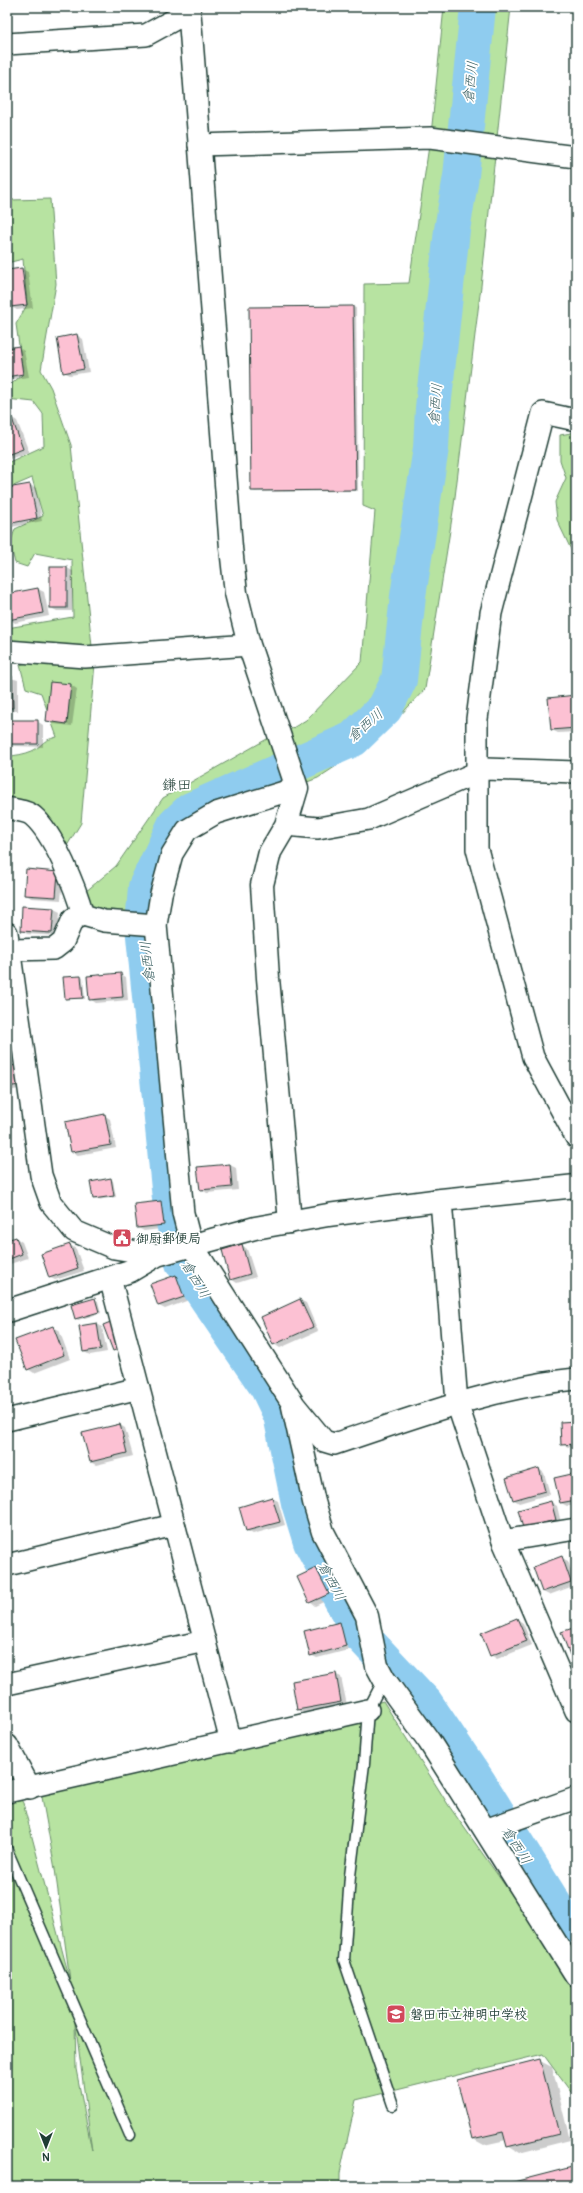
<svg xmlns="http://www.w3.org/2000/svg" width="583" height="2193" viewBox="0 0 583 2193" font-family="Pangolin,'Klee One',sans-serif">
<style>
.green{fill:#b7e3a1;stroke:#6b906a;fill-rule:evenodd}
.shadow{fill:#0003}
.lines{fill:none;stroke-linecap:round;stroke-linejoin:round}
.river{stroke:#8fccef;stroke-width:36}
.building{fill:#fcc1d3;stroke:#1f3d34}
.lane-casing{stroke:#1f3d34;stroke-width:13}
.street-casing{stroke:#1f3d34;stroke-width:24}
.secondary-casing{stroke:#1f3d34;stroke-width:25}
.lane{stroke:#fff;stroke-width:10}
.street{stroke:#fff;stroke-width:21}
.secondary{stroke:#fff;stroke-width:22}
.labels{text-anchor:middle;stroke-width:3.5;stroke-linejoin:round;paint-order:stroke}
.poi-label{font-size:13px;font-weight:bold;fill:#1f3d34;stroke:#fff;text-anchor:start}
.water-label{font-size:14px;font-style:italic;fill:#3b6163;stroke:#fff}
.quarter-label{font-size:15px;fill:#1f3d34;stroke:#fff}
</style>
<rect width="100%" height="100%" fill="#fff"/>
<filter id="ink" filterUnits="userSpaceOnUse"><feTurbulence type="fractalNoise" baseFrequency=".025" numOctaves="2"/><feDisplacementMap in="SourceGraphic" scale="8" xChannelSelector="R" yChannelSelector="G"/><feConvolveMatrix kernelMatrix="1 2 1 2 8 2 1 2 1" color-interpolation-filters="sRGB"/></filter>
<g filter="url(#ink)">
<!-- green -->
<g class="green">
<polygon points="444,7 511,7 481,286 454,505 425,689 379,738 318,778 264,798 187,830 156,925 104,921 78,898 116,866 163,798 267,739 286,732 306,720 362,662 375,511 363,506 364,284 409,283 432,125"/>
<polygon points="7,170 11,200 50,199 56,284 41,370 51,388 71,445 93,656 7,651 7,628 73,617 72,560 35,553 27,567 15,563 10,544 15,529 43,516 32,478 9,488 7,487 7,463 44,446 43,414 34,402 7,399 7,388 23,374 16,324 27,305 23,259 7,263"/>
<polygon points="576,432 576,560 557,520 555,502 566,478 560,460 560,435"/>
<path d="M53,655L95,663L81,823L60,857L33,816L7,808V756C15,756 25,754 32,751C44,745 40,741 57,737L41,693L26,688L20,665Z"/>
<path d="M383,1701L449,1806L516,1901L576,1978V2099L543,2054L356,2100L340,2173V2186H7V1776L23,1803L70,1980L55,1869L40,1786L272,1732ZM75,2021L92,2151L76,2069Z"/>
</g>
<!-- shadow -->
<g class="shadow">
<polygon points="22,269 28,272 33,308 17,310 11,307 7,271"/>
<polygon points="353,307 356,308 358,491 255,492 252,491"/>
<polygon points="77,335 83,339 89,372 70,375 64,372"/>
<polygon points="18,347 24,351 29,377 7,380 7,349"/>
<polygon points="11,417 17,421 29,452 7,460 7,419"/>
<polygon points="30,485 36,488 42,521 7,528 7,489"/>
<polygon points="67,568 73,571 72,611 57,611 51,608"/>
<polygon points="38,589 44,592 49,616 15,623 9,619 7,595"/>
<polygon points="7,677 18,680 18,711 7,711"/>
<polygon points="71,685 77,689 72,726 53,724 47,721"/>
<polygon points="576,696 576,732 558,733 552,730"/>
<polygon points="37,721 43,725 43,747 14,746 8,743"/>
<polygon points="27,870 63,876 61,900 31,898 25,894"/>
<polygon points="23,907 54,909 60,912 58,936 27,934 22,930"/>
<polygon points="120,974 126,977 128,1000 96,1003 90,999"/>
<polygon points="81,977 83,978 85,999 66,999"/>
<polygon points="7,1068 25,1088 7,1091"/>
<polygon points="104,1115 110,1119 116,1148 78,1155 72,1152"/>
<polygon points="230,1165 236,1168 238,1190 207,1193 201,1189"/>
<polygon points="111,1179 113,1181 116,1197 97,1200 94,1199"/>
<polygon points="161,1202 167,1206 169,1228 144,1231 138,1228 135,1205"/>
<polygon points="16,1238 22,1242 28,1258 7,1265 7,1241"/>
<polygon points="70,1245 76,1249 84,1271 55,1280 49,1277"/>
<polygon points="242,1245 247,1249 256,1277 237,1283 231,1279"/>
<polygon points="176,1276 182,1280 189,1300 165,1309 159,1306"/>
<polygon points="95,1299 98,1301 101,1313 78,1320 76,1318"/>
<polygon points="300,1300 306,1303 318,1331 280,1348 274,1344"/>
<polygon points="118,1320 120,1354 114,1350"/>
<polygon points="96,1324 102,1327 107,1352 90,1355 84,1352 80,1327"/>
<polygon points="53,1327 59,1330 70,1359 34,1373 28,1369"/>
<polygon points="576,1422 576,1447 568,1447 562,1444"/>
<polygon points="120,1425 125,1428 133,1456 96,1465 90,1462"/>
<polygon points="539,1469 544,1473 550,1494 519,1503 513,1499"/>
<polygon points="576,1474 576,1504 567,1506 561,1503"/>
<polygon points="272,1498 278,1501 285,1525 253,1534 247,1531 240,1507"/>
<polygon points="551,1502 557,1506 561,1523 530,1531"/>
<polygon points="562,1558 568,1561 576,1585 549,1595 543,1592 534,1568"/>
<polygon points="316,1570 322,1573 334,1597 315,1606 310,1602"/>
<polygon points="517,1619 523,1623 532,1645 497,1659 491,1655"/>
<polygon points="340,1623 346,1626 352,1649 317,1658 311,1655"/>
<polygon points="576,1628 576,1657 571,1654"/>
<polygon points="335,1674 341,1677 347,1705 304,1713 298,1710"/>
<polygon points="540,2061 552,2067 570,2140 519,2153 508,2146 506,2140 484,2145 473,2139"/>
</g>
<g class="lines">
<!-- river -->
<polyline class="river" points="478,7 461,176 452,230 433,408 431,448 408,596 399,680 385,708 353,739 191,810 175,825 146,887 143,926 171,1209 183,1263 268,1388 281,1415 299,1503 311,1542 360,1634 425,1703 478,1782 576,1940"/>
</g>
<!-- building -->
<g class="building">
<polygon points="22,268 27,305 10,307 7,270"/>
<polygon points="353,306 356,490 251,491 249,307"/>
<polygon points="77,334 84,369 63,373 57,338"/>
<polygon points="19,346 23,374 7,377 7,348"/>
<polygon points="11,416 23,449 7,455 7,418"/>
<polygon points="30,484 37,518 7,524 7,488"/>
<rect x="50" y="567" width="17" height="41"/>
<polygon points="38,588 43,613 8,620 7,594"/>
<polygon points="7,676 12,676 13,708 7,708"/>
<polygon points="50,682 71,684 67,724 46,721"/>
<polygon points="576,695 576,728 551,730 548,698"/>
<polygon points="8,720 38,720 38,744 7,744"/>
<polygon points="26,869 58,872 56,897 24,895"/>
<polygon points="22,906 54,908 52,933 21,931"/>
<polygon points="121,973 123,997 89,1000 87,976"/>
<polygon points="81,976 83,998 65,999 63,977"/>
<polygon points="16,1065 19,1085 7,1087 7,1067"/>
<polygon points="105,1114 111,1145 71,1152 65,1122"/>
<polygon points="230,1164 232,1187 200,1190 197,1167"/>
<polygon points="111,1178 114,1196 93,1199 90,1182"/>
<polygon points="161,1201 164,1225 137,1228 134,1204"/>
<polygon points="16,1237 22,1254 7,1260 7,1240"/>
<polygon points="70,1244 78,1268 49,1278 41,1254"/>
<polygon points="242,1244 250,1274 230,1280 222,1250"/>
<polygon points="176,1275 184,1297 158,1306 150,1284"/>
<polygon points="95,1298 99,1312 75,1319 71,1305"/>
<polygon points="300,1299 313,1327 273,1345 261,1317"/>
<polygon points="118,1319 128,1345 113,1351 103,1325"/>
<polygon points="97,1323 101,1349 83,1352 79,1326"/>
<polygon points="53,1326 64,1355 27,1370 15,1340"/>
<polygon points="576,1421 576,1444 561,1445 560,1422"/>
<polygon points="120,1424 127,1453 90,1462 82,1433"/>
<polygon points="539,1468 545,1491 513,1500 506,1478"/>
<polygon points="576,1473 576,1500 560,1503 554,1478"/>
<polygon points="272,1497 280,1522 246,1531 239,1507"/>
<polygon points="551,1501 556,1520 523,1528 518,1510"/>
<polygon points="562,1556 571,1582 542,1592 533,1567"/>
<polygon points="316,1568 329,1594 309,1603 297,1577"/>
<polygon points="517,1618 527,1641 490,1656 481,1633"/>
<polygon points="340,1622 346,1646 310,1656 304,1631"/>
<polygon points="576,1627 576,1652 570,1655 561,1632"/>
<polygon points="336,1673 341,1702 297,1710 292,1681"/>
<polygon points="540,2059 559,2134 507,2147 503,2132 472,2139 457,2080"/>
<polygon points="576,2166 576,2186 498,2186"/>
</g>
<g class="lines">
<defs>
<g id="lane">
<polyline points="384,1679 368,1710 364,1764 350,1876 344,1960 393,2105"/>
<polyline points="7,1850 130,2135"/>
</g>
<g id="street">
<polyline points="7,44 146,35 190,11"/>
<polyline points="199,145 430,138 576,157"/>
<polyline points="576,420 543,413 491,613 477,719 477,849 533,1057 576,1137"/>
<polyline points="7,651 85,657 249,645"/>
<path d="M7,808C14,810 28,811 33,816C54,834 76,889 83,915L104,921L156,925"/>
<polyline points="286,825 318,828 369,819 485,769 576,772"/>
<polyline points="7,933 41,1175 51,1203 74,1231 114,1248 157,1255"/>
<polyline points="10,950 54,949 63,942 73,919 83,915"/>
<polyline points="441,1200 457,1403 503,1541 576,1711"/>
<polyline points="191,1244 183,1213 156,925 161,894 172,854 187,830 216,813 297,788"/>
<polyline points="110,1278 231,1742"/>
<path d="M292,1402L324,1441L334,1444C413,1418 493,1387 576,1379"/>
<polyline points="7,1420 139,1388"/>
<polyline points="503,1541 576,1529"/>
<polyline points="7,1565 174,1525"/>
<polyline points="7,1684 205,1641"/>
<polyline points="7,1745 30,1788"/>
<polyline points="7,1792 368,1710"/>
<polyline points="485,1830 576,1798"/>
</g>
<g id="secondary">
<polyline points="189,7 231,548 236,593 249,645 297,788 286,825 270,852 262,885 268,978 290,1222"/>
<polyline points="191,1244 292,1402 314,1502 323,1532 367,1616 377,1666 384,1679 429,1741 576,1975"/>
<polyline points="7,1311 130,1271 157,1255 255,1228 328,1215 441,1200 576,1186"/>
</g>
</defs>
<!-- lane casing -->
<use href="#lane" class="lane-casing"/>
<!-- street casing -->
<use href="#street" class="street-casing"/>
<!-- secondary casing -->
<use href="#secondary" class="secondary-casing"/>
<!-- lane -->
<use href="#lane" class="lane"/>
<!-- street -->
<use href="#street" class="street"/>
<!-- secondary -->
<use href="#secondary" class="secondary"/>
</g>
</g>
<!-- icons -->
<defs>
<symbol id="civic-square" viewBox="-11 -11 22 22"><rect x="-9" y="-9" width="18" height="18" rx="4" fill="#d1495b" stroke="#fff"/><path d="M-.6-6.5H3V-4.5H.6V-3L4-1V1h2V6H-6V1h2V-1L-.6-3ZM-1.2 2.5V6h2.4V2.5Z" fill="#fff"/></symbol>
<symbol id="school-square" viewBox="-11 -11 22 22"><rect x="-9" y="-9" width="18" height="18" rx="4" fill="#d1495b" stroke="#fff"/><path d="M0-5L7-2L0 1L-7-2ZM-4 1L0 2.5L4 1V4Q0 6-4 4Z" fill="#fff"/></symbol>
</defs>
<g fill-rule="evenodd">
<use href="#civic-square" x="111" y="1227" width="22" height="22"/>
<use href="#school-square" x="385" y="2003" width="22" height="22"/>
</g>
<g class="labels">
<!-- poi labels -->
<g class="poi-label">
<text x="136" y="1243">御厨郵便局</text>
<text x="410" y="2019">磐田市立神明中学校</text>
</g>
<!-- water labels -->
<g class="water-label">
<text transform="translate(470 82) rotate(-84)" y="5">倉西川</text>
<text transform="translate(435 404) rotate(-85)" y="5">倉西川</text>
<text transform="translate(365 725) rotate(-41)" y="5">倉西川</text>
<text transform="translate(147 962) rotate(-96)" y="5">倉西川</text>
<text transform="translate(196 1279) rotate(59)" y="5">倉西川</text>
<text transform="translate(332 1581) rotate(62)" y="5">倉西川</text>
<text transform="translate(517 1845) rotate(58)" y="5">倉西川</text>
</g>
<!-- quarter labels -->
<g class="quarter-label">
<text x="177" y="790">鎌田</text>
</g>
</g>
<!-- margin -->
<rect width="583" height="2193" fill="none" stroke="#fff" stroke-width="24"/>
<rect x="12" y="12" width="559" height="2169" fill="none" stroke="#1f3d34" stroke-width="1.5" filter="url(#ink)"/>
<!-- north arrow -->
<g transform="translate(46 2147) rotate(180)" stroke="#ffffff" stroke-width="3" paint-order="stroke">
<path d="M0-3L7 15L0 10L-7 15Z" fill="#1f3d34"/>
<text y="-6" font-size="11" font-weight="bold" text-anchor="middle" fill="#1f3d34">N</text>
</g>
</svg>
